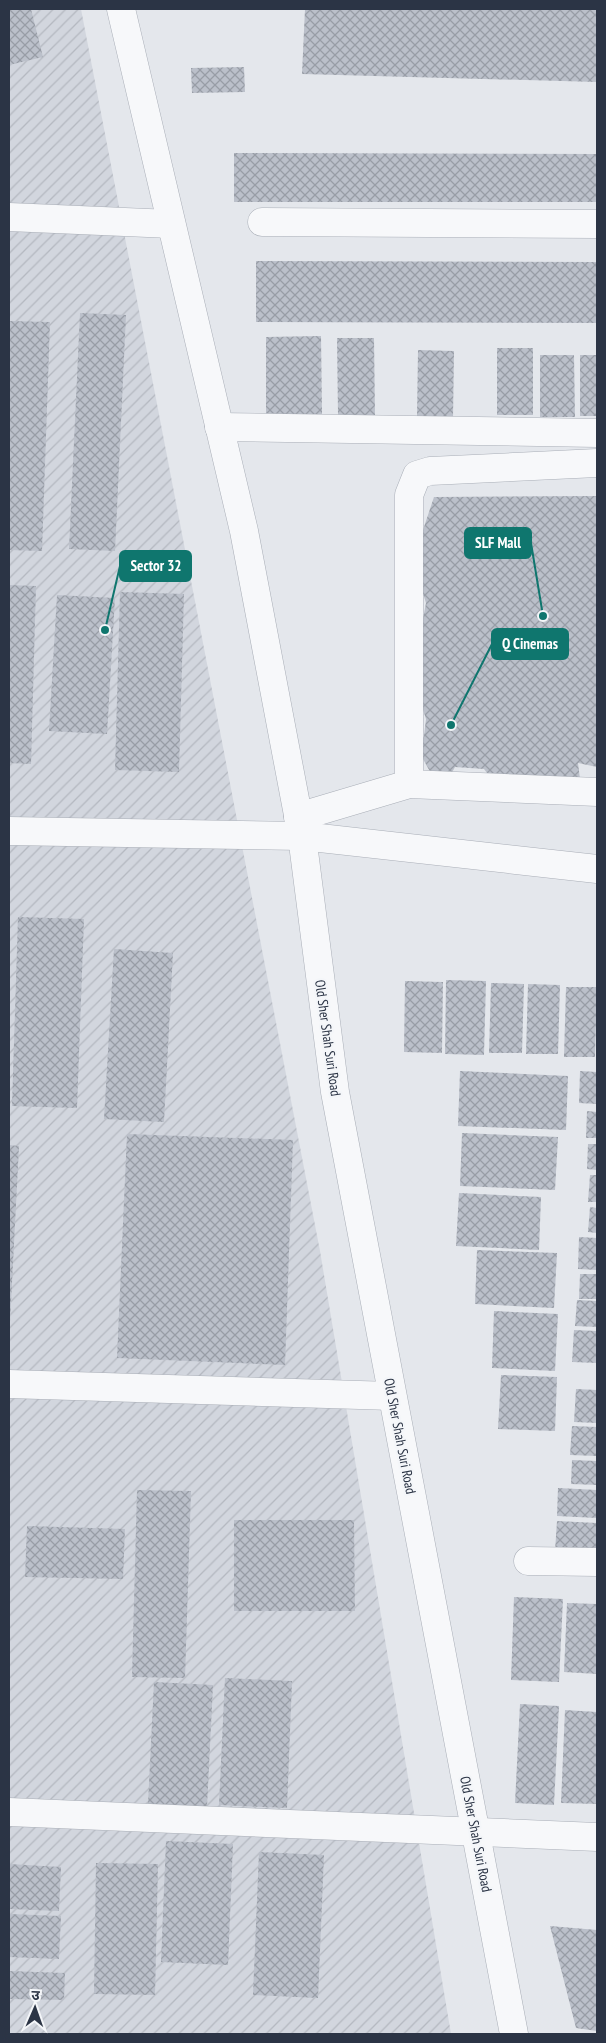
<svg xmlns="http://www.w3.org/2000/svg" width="606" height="2043" viewBox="0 0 606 2043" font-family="'PT Sans Narrow','Noto Sans Devanagari',sans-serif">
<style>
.industrial{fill:url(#industrial-furrows)}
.building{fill:url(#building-cross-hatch)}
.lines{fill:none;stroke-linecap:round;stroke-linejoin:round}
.minor-casing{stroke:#a9aeb7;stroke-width:29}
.minor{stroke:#f7f8fa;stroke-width:28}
.labels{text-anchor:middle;stroke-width:4.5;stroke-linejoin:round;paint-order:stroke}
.street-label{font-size:14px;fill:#2b3445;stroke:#f4f6f9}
.leader{fill:none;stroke:#0f766e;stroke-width:2}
.callout-dot{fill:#0f766e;stroke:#f4f6f9;stroke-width:2}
.callout{fill:#0f766e;stroke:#0f766e;stroke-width:2}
.callout-label{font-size:15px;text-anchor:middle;font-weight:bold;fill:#fff}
</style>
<defs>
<pattern id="industrial-furrows" width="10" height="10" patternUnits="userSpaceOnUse" patternTransform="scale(1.25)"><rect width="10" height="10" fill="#d2d6de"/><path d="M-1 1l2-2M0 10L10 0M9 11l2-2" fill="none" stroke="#b4b8c0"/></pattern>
<pattern id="building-cross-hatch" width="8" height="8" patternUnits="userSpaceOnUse" patternTransform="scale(1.25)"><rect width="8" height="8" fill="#bbc0ca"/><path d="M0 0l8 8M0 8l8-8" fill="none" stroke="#989da6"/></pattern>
</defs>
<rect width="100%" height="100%" fill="#e4e7ec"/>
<!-- industrial -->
<polygon class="industrial" points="9,9 81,9 320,1251 451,2034 9,2034"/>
<!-- building -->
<g class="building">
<polygon points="9,9 31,9 43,57 9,65"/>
<polygon points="305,9 572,9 597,10 597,82 302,74"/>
<polygon points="244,67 245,92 192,93 191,68"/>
<polygon points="234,153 597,154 597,202 234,202"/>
<polygon points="256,261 597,262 597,323 256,322"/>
<polygon points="80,313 126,315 115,551 69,549"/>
<polygon points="9,321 50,322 42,551 9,550"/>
<polygon points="321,336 322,414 266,415 266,337"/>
<polygon points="337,338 374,338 375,415 338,415"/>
<rect x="497" y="348" width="36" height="67"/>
<polygon points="418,350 454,351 453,418 417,417"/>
<polygon points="540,355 574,355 575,417 540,417"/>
<rect x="580" y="355" width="17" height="61"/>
<polygon points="597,496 597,767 578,763 580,779 490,777 484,769 455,767 449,778 433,777 418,750 424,736 426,719 417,691 415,660 426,603 420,584 423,545 422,533 434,497"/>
<polygon points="9,585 36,586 31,764 9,763"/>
<polygon points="120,592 184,594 179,772 115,770"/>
<polygon points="57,595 115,598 107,734 49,731"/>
<polygon points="18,917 84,919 77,1108 12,1106"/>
<polygon points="114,949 173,953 164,1122 104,1119"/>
<polygon points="446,980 486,981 484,1055 445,1054"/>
<polygon points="405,981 443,982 442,1053 404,1052"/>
<polygon points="491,983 524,984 522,1053 489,1053"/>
<polygon points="528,984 560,985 558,1054 526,1054"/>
<polygon points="566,987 597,987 595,1057 564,1057"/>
<polygon points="460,1071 568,1076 566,1130 458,1126"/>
<polygon points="580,1071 597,1072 597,1104 579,1103"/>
<polygon points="587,1111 597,1112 597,1138 586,1138"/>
<polygon points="462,1133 558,1137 555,1190 460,1186"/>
<polygon points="127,1134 293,1140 285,1365 117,1358"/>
<polygon points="588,1144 597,1144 597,1170 587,1169"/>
<polygon points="9,1145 19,1146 10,1322 9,1322"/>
<polygon points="590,1175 597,1175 597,1202 588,1202"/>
<polygon points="459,1193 541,1197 539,1250 456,1246"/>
<polygon points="590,1207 597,1208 597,1233 588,1232"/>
<polygon points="579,1237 597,1238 597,1270 578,1269"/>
<polygon points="477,1250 557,1253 554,1308 475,1304"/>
<polygon points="580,1274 597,1274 597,1299 579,1299"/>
<polygon points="577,1300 597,1301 597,1327 575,1326"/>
<polygon points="494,1311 558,1314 555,1371 492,1368"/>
<polygon points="574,1330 597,1331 597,1363 572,1362"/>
<polygon points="501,1375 557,1377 555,1431 498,1429"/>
<polygon points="576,1389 597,1390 597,1423 574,1422"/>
<polygon points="572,1426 597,1427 597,1456 570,1455"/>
<polygon points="572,1460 597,1461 597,1485 571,1484"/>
<polygon points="558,1488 597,1490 597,1518 557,1516"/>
<polygon points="137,1490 191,1491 185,1678 132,1677"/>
<polygon points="234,1520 354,1520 355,1611 234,1611"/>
<polygon points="557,1521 597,1523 597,1552 555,1551"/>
<polygon points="27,1526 125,1529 123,1579 25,1577"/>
<polygon points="514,1597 563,1599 559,1682 511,1680"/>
<polygon points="567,1603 597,1604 597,1674 564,1672"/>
<polygon points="225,1678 292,1681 287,1808 219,1805"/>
<polygon points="154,1682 213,1685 207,1807 148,1804"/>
<polygon points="520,1704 559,1706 554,1805 515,1803"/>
<polygon points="565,1710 597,1712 597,1804 561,1803"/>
<polygon points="166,1841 233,1844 228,1965 161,1962"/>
<polygon points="259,1852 324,1855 318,1998 253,1995"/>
<polygon points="96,1863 158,1864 155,1995 94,1994"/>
<polygon points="9,1864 61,1867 59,1911 9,1909"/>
<polygon points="9,1914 61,1916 59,1959 9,1957"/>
<polygon points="550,1926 597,1930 597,2031 576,2028"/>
<polygon points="9,1971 65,1973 64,2000 9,1999"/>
</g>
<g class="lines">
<defs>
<g id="minor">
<polyline points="121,9 244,531 302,836 335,1092 514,2034"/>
<polyline points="9,217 171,224"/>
<polyline points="262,222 597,224"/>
<polyline points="219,427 597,433"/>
<polyline points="409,784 409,495 417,475 430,471 597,463"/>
<polyline points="298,817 409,784 597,792"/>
<polyline points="9,831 302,836 597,869"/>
<polyline points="9,1384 392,1396"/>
<polyline points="528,1561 597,1562"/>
<polyline points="9,1812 597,1837"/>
</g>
</defs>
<!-- minor casing -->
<use href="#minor" class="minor-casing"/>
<!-- minor -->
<use href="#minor" class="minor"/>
</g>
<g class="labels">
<!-- street labels -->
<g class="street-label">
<text transform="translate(328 1038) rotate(82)" y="5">Old Sher Shah Suri Road</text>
<text transform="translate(400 1436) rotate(79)" y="5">Old Sher Shah Suri Road</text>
<text transform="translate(476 1834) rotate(79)" y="5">Old Sher Shah Suri Road</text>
</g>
</g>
<!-- callouts -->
<path class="leader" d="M543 616L531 543M105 630L120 566M451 725L492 644"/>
<g class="callout-dot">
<circle cx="543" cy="616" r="5"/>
<circle cx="105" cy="630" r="5"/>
<circle cx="451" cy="725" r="5"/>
</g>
<g class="callout">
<rect x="465" y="528" width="66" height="30" rx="5"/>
<rect x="120" y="551" width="71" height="30" rx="5"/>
<rect x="492" y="629" width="76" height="30" rx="5"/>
</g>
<g class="callout-label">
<text x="498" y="548">SLF Mall</text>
<text x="156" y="571">Sector 32</text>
<text x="530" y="649">Q Cinemas</text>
</g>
<!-- border -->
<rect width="606" height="2043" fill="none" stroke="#2b3445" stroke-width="20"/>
<!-- north arrow -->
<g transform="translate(35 2008) rotate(2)" stroke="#f4f6f9" stroke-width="4" paint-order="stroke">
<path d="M0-4L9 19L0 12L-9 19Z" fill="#2b3445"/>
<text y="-8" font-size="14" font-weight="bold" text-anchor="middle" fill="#2b3445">उ</text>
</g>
</svg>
